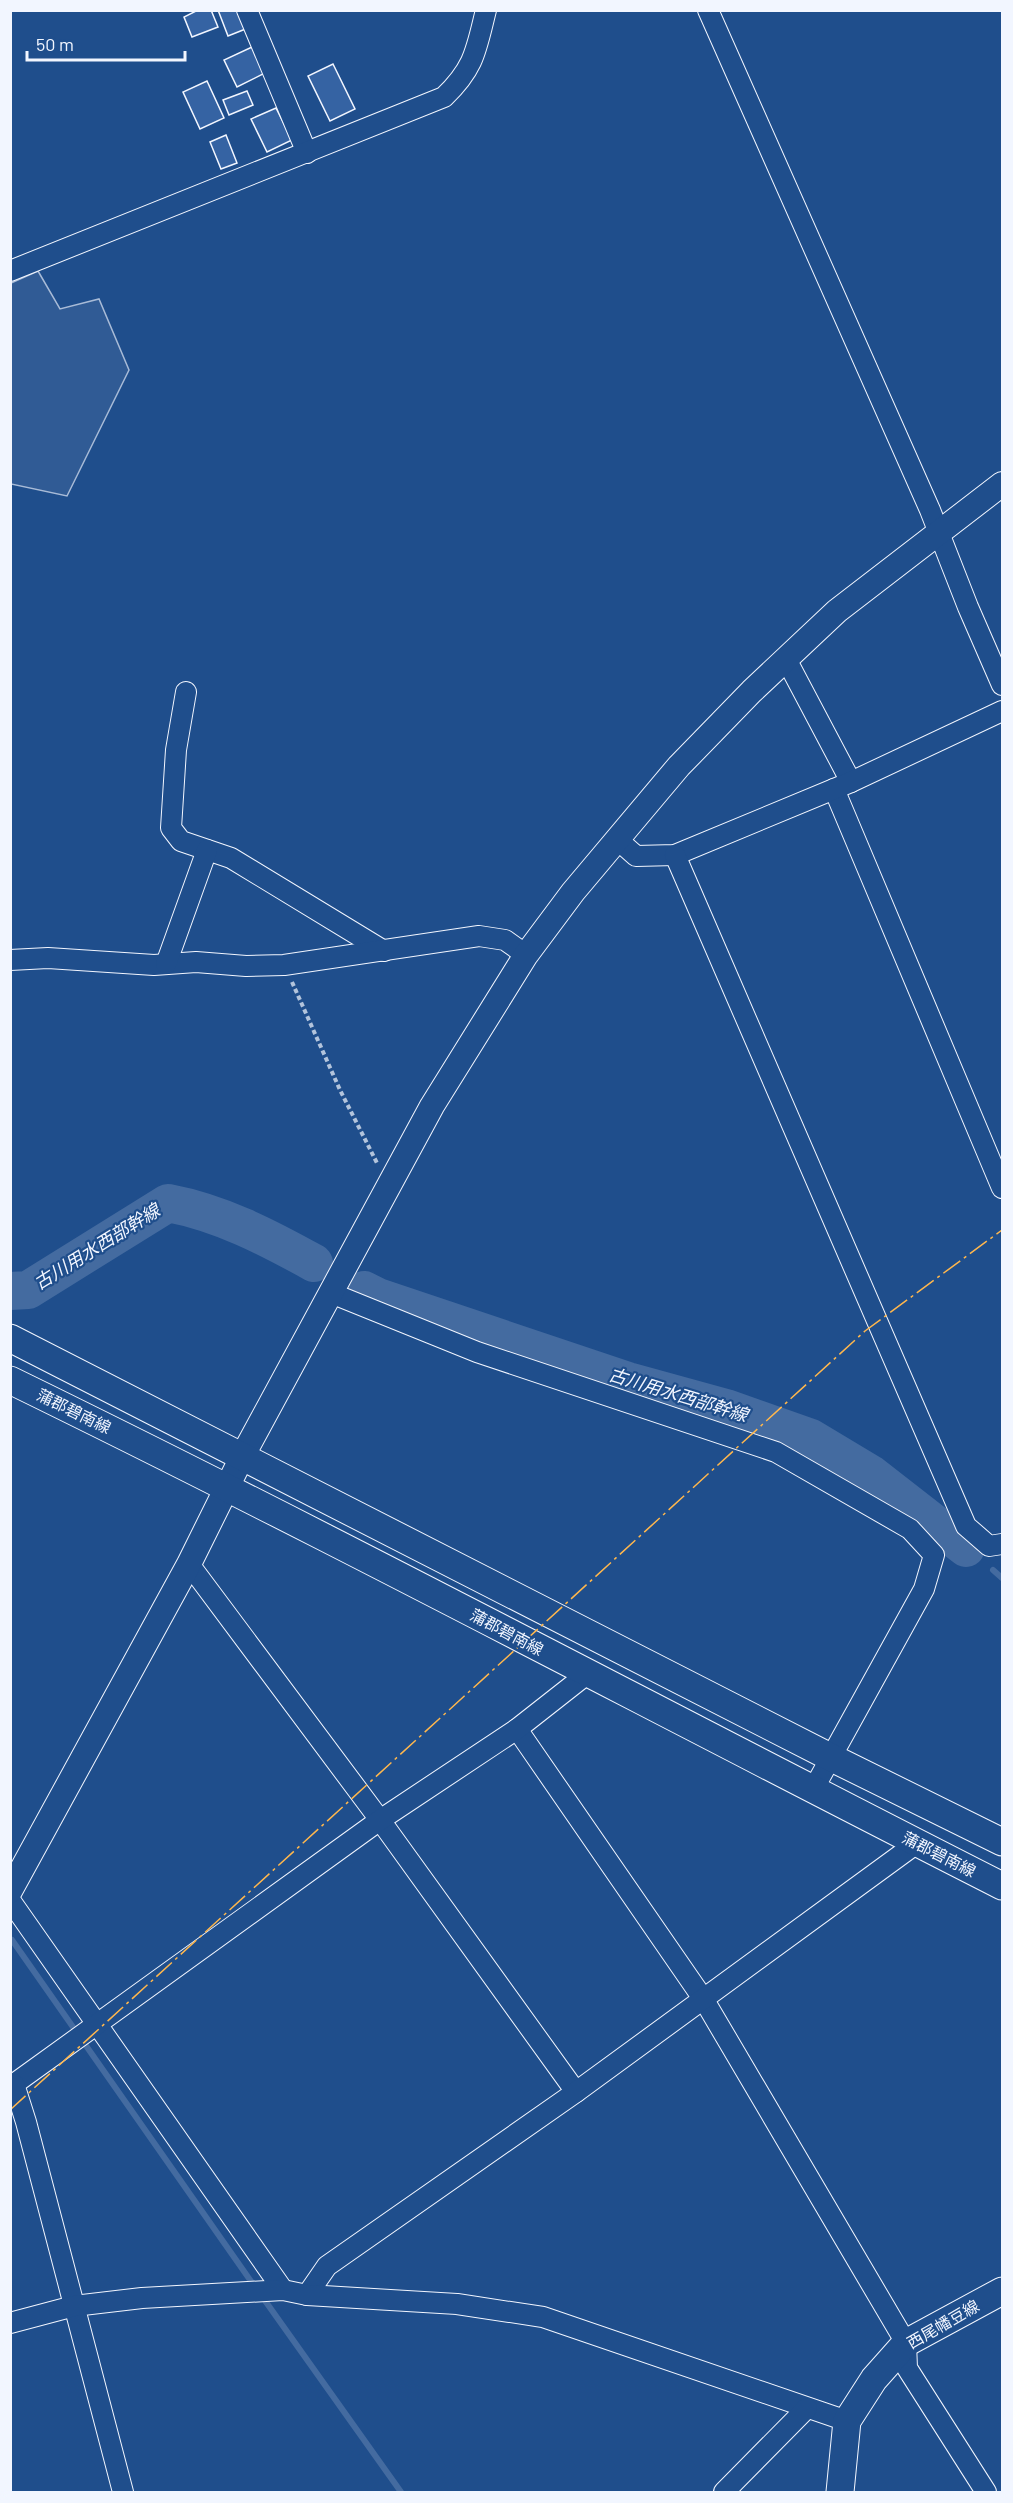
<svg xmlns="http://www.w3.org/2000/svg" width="1013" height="2503" viewBox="0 0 1013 2503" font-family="Barlow,'Noto Sans JP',sans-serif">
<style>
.built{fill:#305b95;stroke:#a8bbd7;stroke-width:1.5}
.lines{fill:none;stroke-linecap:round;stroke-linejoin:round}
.stream{stroke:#446ba0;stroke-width:6}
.river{stroke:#446ba0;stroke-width:38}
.building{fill:#3563a3;stroke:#f2f6ff;stroke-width:1.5}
.minor-casing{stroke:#f2f6ff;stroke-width:22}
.tertiary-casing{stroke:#f2f6ff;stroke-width:26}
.secondary-casing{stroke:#f2f6ff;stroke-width:29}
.path{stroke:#b3c4dc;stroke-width:4;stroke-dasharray:4.5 3;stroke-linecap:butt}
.minor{stroke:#1f4e8c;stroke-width:20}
.tertiary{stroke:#1f4e8c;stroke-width:24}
.secondary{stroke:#1f4e8c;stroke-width:27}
.power{stroke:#ffb74d;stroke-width:1.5;stroke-dasharray:21 4.5 3 4.5;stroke-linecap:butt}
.labels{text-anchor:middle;stroke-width:4.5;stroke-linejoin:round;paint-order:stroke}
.street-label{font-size:16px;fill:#f2f6ff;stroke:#1f4e8c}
.water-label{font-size:18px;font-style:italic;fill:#f2f6ff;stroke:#1f4e8c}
</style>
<rect width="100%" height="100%" fill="#1f4e8c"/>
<!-- built -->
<polygon class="built" points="38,271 60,309 99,299 129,370 67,496 11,484 11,283"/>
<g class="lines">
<!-- stream -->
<g class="stream">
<polyline points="993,1570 1002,1578"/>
<polyline points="12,1940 255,2287"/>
<polyline points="261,2295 401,2492"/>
</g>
<!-- river -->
<g class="river">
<polyline points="364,1290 378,1297 628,1381 726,1408 811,1438 871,1474 966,1548"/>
<path d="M10,1291L28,1290L168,1203C221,1213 267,1237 314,1263"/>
</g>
</g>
<!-- building -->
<g class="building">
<polygon points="198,10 211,10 218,27 192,37 184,17"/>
<polygon points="218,10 241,10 248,28 228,36"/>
<polygon points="252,47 265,73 237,87 224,60"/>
<polygon points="333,64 355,109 330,121 308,76"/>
<polygon points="207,81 224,118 200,129 183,92"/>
<polygon points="247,91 253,105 229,115 223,100"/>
<polygon points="276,108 292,140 267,152 251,119"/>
<polygon points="226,135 237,163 221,169 210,142"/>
</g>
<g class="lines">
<defs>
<g id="minor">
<polyline points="247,10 307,153"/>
<polyline points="708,10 930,510 968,607 1002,685"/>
<path d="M10,271L444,97C475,67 476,50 486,10"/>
<polyline points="786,659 851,782"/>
<polyline points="186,692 176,750 171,828 181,841 231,858 384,951"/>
<polyline points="834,789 1002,1188"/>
<polyline points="618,840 636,856 675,855 851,782 1002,711"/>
<polyline points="675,855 966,1526 989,1546 1002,1544"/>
<polyline points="10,960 48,958 154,965 196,962 246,966 284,965 479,936 505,940 526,955"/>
<polyline points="166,964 207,850"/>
<polyline points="331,1293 477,1352 776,1452 910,1529 934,1555 924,1589 814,1788"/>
<polyline points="189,1564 380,1820 576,2092"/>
<polyline points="517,1729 704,2000 906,2343 907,2368 986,2492"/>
<polyline points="10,1900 283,2290"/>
<polyline points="10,2084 14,2084 380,1820 517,1729 587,1674"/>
<polyline points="14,2084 26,2122 123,2492"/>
<polyline points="307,2295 327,2266 576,2092 917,1843"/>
<polyline points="10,2323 74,2306 142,2298 283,2290 307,2295 457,2304 543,2317 847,2421"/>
<polyline points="724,2492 807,2408"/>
</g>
<polyline id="tertiary" points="10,1891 189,1564 243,1455 432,1106 526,955 573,892 679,766 752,691 837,611 1002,484"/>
<g id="secondary">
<polyline points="10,1338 832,1758 1002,1842"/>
<path d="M10,1380C344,1543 671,1718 1002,1886"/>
<polyline points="840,2492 847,2421 874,2379 906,2343 1002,2291"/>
</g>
</defs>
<!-- minor casing -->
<use href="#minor" class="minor-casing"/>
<!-- tertiary casing -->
<use href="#tertiary" class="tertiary-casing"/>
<!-- secondary casing -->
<use href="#secondary" class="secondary-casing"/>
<!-- path -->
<polyline class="path" points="292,982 340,1090 377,1163"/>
<!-- minor -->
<use href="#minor" class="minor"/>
<!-- tertiary -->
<use href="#tertiary" class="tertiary"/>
<!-- secondary -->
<use href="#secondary" class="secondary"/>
<!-- power -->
<polyline class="power" points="10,2110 865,1331 1002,1230"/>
</g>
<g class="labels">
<!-- street labels -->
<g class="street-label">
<text transform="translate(74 1411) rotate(26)" y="6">蒲郡碧南線</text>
<text transform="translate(507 1632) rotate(28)" y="6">蒲郡碧南線</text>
<text transform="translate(939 1854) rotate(27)" y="6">蒲郡碧南線</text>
<text transform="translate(943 2324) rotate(-30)" y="6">西尾幡豆線</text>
</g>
<!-- water labels -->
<g class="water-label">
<text transform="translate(97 1247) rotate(-32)" y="6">古川用水西部幹線</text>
<text transform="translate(678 1395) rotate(17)" y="6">古川用水西部幹線</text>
</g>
</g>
<!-- border -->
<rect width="1013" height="2503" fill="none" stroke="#f2f6ff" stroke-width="24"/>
<!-- scale -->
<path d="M27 51v9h158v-9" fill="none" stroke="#f2f6ff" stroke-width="3"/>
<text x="36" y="51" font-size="18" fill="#f2f6ff" stroke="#1f4e8c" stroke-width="4.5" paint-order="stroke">50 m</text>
</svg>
